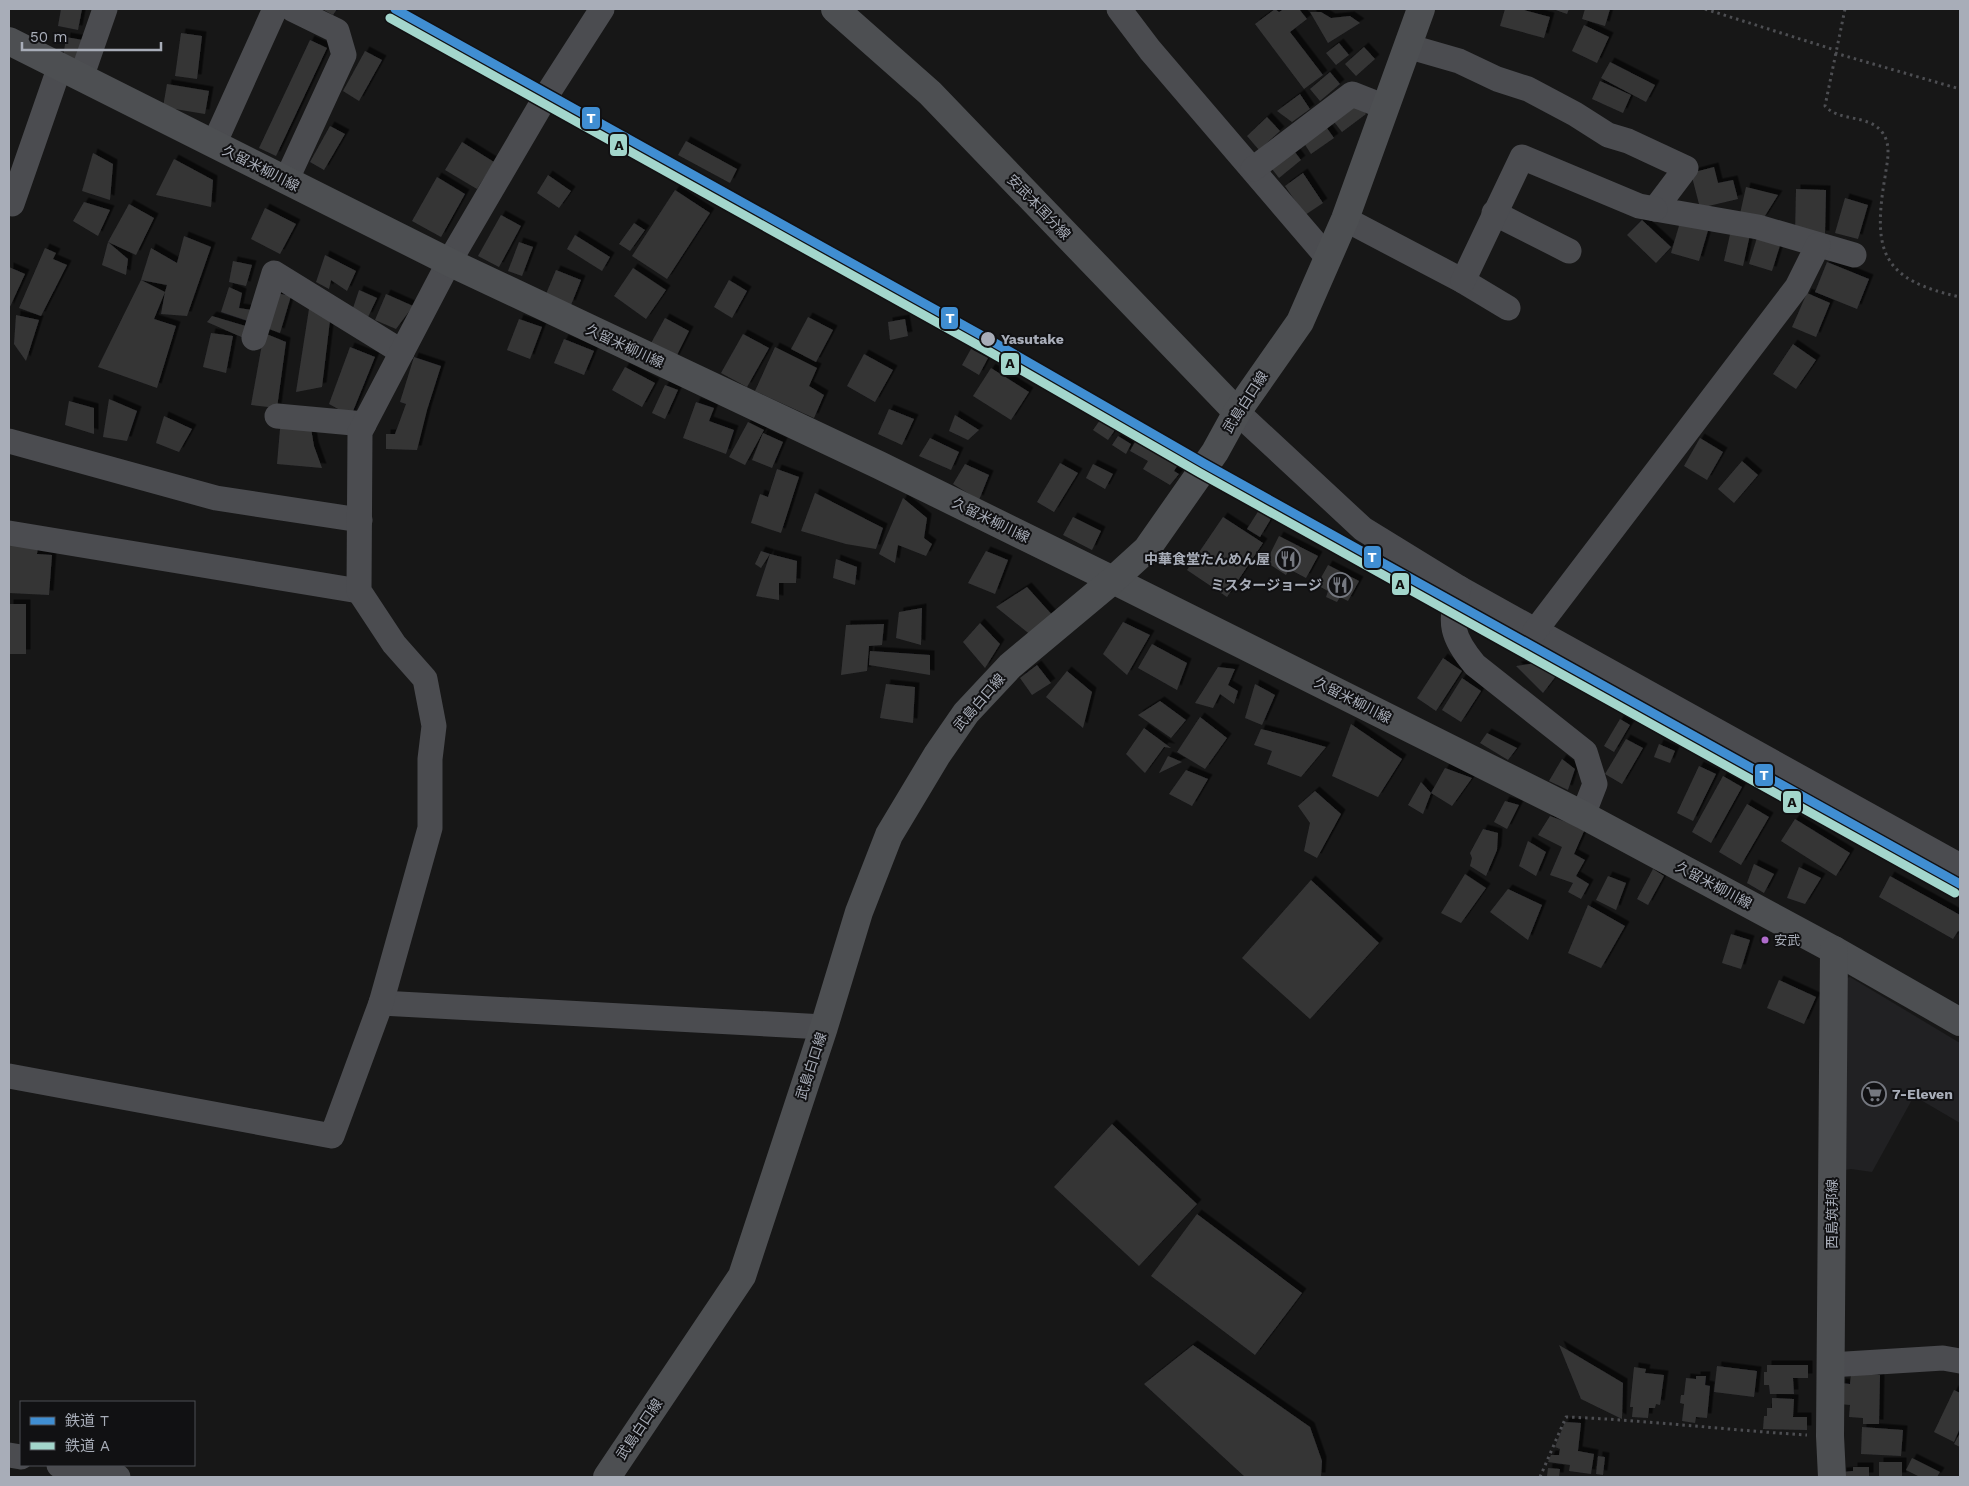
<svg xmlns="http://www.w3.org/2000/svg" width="1969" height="1486" viewBox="0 0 1969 1486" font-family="'Work Sans','Noto Sans JP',sans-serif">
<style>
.built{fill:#212123}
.building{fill:#353536;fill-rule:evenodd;filter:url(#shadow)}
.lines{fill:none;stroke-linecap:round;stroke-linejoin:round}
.path{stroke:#4d4e52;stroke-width:3;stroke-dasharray:2.5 4;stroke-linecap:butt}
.minor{stroke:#4b4c50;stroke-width:25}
.major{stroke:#4d4f52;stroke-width:28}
.rail-1-casing{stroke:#111113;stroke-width:12}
.rail-2-casing{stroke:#111113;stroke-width:12}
.rail-1{stroke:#408ed2;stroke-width:9}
.rail-2{stroke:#a3d6cc;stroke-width:9}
.stop-dot{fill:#a8adb8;stroke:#111113;stroke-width:2}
.bus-dot{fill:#b06ccc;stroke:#111113;stroke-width:2}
.labels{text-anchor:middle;stroke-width:4;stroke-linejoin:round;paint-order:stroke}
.bus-label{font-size:13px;fill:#a8adb8;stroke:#111113;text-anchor:start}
.street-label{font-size:14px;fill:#a8adb8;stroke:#111113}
.stop-label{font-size:14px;font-weight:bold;fill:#a8adb8;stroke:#111113;text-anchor:start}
.poi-label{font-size:14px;font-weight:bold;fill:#a8adb8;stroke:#111113;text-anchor:end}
.line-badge{stroke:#111113;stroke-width:2}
.badge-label{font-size:14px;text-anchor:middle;font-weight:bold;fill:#fff}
.pale-badge-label{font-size:14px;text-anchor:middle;font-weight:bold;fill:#111}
</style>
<defs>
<filter id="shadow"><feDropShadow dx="4.5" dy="-4.5" stdDeviation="0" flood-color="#0009"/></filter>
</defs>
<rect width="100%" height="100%" fill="#171717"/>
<!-- built -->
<polygon class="built" points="1850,977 1960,1043 1960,1123 1914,1096 1872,1172 1851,1169 1839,1171 1840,980"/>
<!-- building -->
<g class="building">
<polygon points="61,9 82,9 78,30 58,26"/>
<polygon points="322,9 337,9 333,15"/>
<polygon points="1275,9 1279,12 1284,9 1299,9 1307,19 1290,32 1323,75 1304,89 1255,24"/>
<polygon points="1505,9 1520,9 1550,17 1544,38 1500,26"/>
<polygon points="1553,9 1569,9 1567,14"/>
<polygon points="1585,9 1610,9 1605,26 1582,19"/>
<polygon points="1310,12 1321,12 1331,18 1350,16 1360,23 1328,43"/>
<polygon points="1584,25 1609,37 1597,63 1572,51"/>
<polygon points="181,33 202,36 197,79 175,76"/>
<polygon points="66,37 88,41 85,62 63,59"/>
<polygon points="310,40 327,48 276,156 259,148"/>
<polygon points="1339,43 1349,55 1336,65 1326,53"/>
<polygon points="1364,47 1375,59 1356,76 1345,64"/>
<polygon points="365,51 382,60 359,101 343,91"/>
<polygon points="1610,62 1655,85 1646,102 1601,78"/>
<polygon points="1330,72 1340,84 1320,101 1310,89"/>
<polygon points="1600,81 1631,95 1623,113 1592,99"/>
<polygon points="167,84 209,91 205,114 163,107"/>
<polygon points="1300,94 1310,109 1292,122 1277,111"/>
<polygon points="1355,99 1366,114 1342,132 1331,118"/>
<polygon points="1267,117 1280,131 1259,150 1247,136"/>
<polygon points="1324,124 1334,138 1311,154 1302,140"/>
<polygon points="330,126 345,134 324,170 310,162"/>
<polygon points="686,141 737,169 730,183 678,155"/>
<polygon points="462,142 494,162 477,189 445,170"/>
<polygon points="1291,147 1301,160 1279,178 1269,165"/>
<polygon points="93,153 113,164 110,200 82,191"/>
<polygon points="174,159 213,180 211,207 156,195"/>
<polygon points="1714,167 1718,183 1733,180 1738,199 1700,208 1691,173"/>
<polygon points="1303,173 1323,203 1305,215 1285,186"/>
<polygon points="548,175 571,191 559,208 537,193"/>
<polygon points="437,177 465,194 441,237 412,221"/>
<polygon points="1746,187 1778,195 1763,219 1740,214"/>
<polygon points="1796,189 1826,190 1825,235 1795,235"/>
<polygon points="675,190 710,213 667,279 632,256"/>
<polygon points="1845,198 1868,205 1858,239 1835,233"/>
<polygon points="84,202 110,210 98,236 73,221"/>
<polygon points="129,204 154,218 136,255 108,242"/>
<polygon points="265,208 296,224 280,254 251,239"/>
<polygon points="501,215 521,226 499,267 478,256"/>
<polygon points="1681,219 1709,227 1699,261 1671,253"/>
<polygon points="1642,220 1671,247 1656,263 1627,235"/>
<polygon points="634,223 645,230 630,251 619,244"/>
<polygon points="1732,226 1751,230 1743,266 1724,261"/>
<polygon points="1759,231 1782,239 1772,271 1749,264"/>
<polygon points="575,235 610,257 602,271 567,249"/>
<path d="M184,236L211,247L187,316L161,314L165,292L154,319L176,326L157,388L98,367L141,280L151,248L177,263ZM141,280L167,285L165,292Z"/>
<polygon points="108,242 128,259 126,275 102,265"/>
<polygon points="519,242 533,247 522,276 508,271"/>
<polygon points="45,248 56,253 53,259 67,265 41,316 19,308"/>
<polygon points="325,255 356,271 347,291 331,280 329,289 316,282"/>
<polygon points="233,261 252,265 246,286 229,282"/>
<polygon points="1827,262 1869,279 1857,309 1815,292"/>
<polygon points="9,267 25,274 9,309"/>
<polygon points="633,268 666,290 646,319 614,296"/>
<polygon points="556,270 581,280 571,305 546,294"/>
<polygon points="729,280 747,291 732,318 714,307"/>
<polygon points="229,287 242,293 239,308 252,310 248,321 221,312"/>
<polygon points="359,290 377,298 368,317 353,308"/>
<polygon points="276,293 291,296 280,333 261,326"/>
<polygon points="1807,293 1830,303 1816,337 1792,327"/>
<polygon points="386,294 413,306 396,329 375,320"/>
<polygon points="309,309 331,312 322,387 296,392"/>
<polygon points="16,315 39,320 26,361 14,344"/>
<polygon points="212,316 249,327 246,339 207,322"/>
<polygon points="808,317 833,330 816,362 791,349"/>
<polygon points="665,318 689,331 675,359 650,345"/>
<polygon points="519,319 542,327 530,359 507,350"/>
<polygon points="905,319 908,336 890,340 888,322"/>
<polygon points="211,333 233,336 226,373 203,367"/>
<polygon points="264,333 286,342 277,408 251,405"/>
<polygon points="743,334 769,348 747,387 721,373"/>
<polygon points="564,339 594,351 584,375 554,363"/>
<polygon points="1793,344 1816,360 1796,389 1773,374"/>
<polygon points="350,347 375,357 351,416 329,404"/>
<polygon points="775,347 817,368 809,386 824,395 814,418 755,391"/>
<polygon points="971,349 988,358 979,375 962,365"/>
<polygon points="864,354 893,370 875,402 847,386"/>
<polygon points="414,357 441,366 427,410 417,450 386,449 386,434 395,434 406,404 400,402"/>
<polygon points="625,367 655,383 642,407 612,390"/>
<polygon points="991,368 1029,392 1011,420 973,396"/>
<polygon points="665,385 678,390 665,419 652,413"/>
<polygon points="109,399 137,411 127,441 103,437"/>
<polygon points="69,401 94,408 94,434 65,425"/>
<polygon points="696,402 714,408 709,421 734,430 726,454 683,438"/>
<polygon points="889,409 914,419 902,445 878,434"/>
<polygon points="955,415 979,430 968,440 949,431"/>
<polygon points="164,416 192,429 179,452 156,443"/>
<polygon points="1100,420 1115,430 1108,440 1093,430"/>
<polygon points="310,422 314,446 322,468 277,464 280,429"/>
<polygon points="748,422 764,430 745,465 729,457"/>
<polygon points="763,433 783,442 772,468 752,460"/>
<polygon points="1139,435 1181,460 1174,471 1179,474 1170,485 1143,469 1148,461 1130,451"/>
<polygon points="1118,436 1131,444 1126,454 1112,445"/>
<polygon points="930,438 959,452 951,470 919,456"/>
<polygon points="1700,438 1723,452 1707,480 1684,466"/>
<polygon points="1742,461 1758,475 1734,503 1718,489"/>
<polygon points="1060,463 1078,473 1054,512 1037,502"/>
<polygon points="965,464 989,475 979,500 953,484"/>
<polygon points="1093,464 1113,474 1105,489 1086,478"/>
<polygon points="777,469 799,477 781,533 751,523 760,494 768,497"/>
<polygon points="815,493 883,528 876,549 846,544 801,531"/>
<polygon points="903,498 927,518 924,538 932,544 926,556 898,545 895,563 879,554"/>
<polygon points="1259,510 1272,517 1260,537 1247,529"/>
<polygon points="1073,517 1101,531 1092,550 1063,535"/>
<polygon points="1223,517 1263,543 1227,597 1187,570"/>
<polygon points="1279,536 1318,556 1306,578 1289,569 1286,575 1266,562"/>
<polygon points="9,544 38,546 37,554 52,555 49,595 9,593"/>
<polygon points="761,551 770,554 761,568 755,564"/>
<polygon points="986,551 1008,560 995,594 968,583"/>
<polygon points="770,554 797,561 796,583 779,583 779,600 756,596"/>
<polygon points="836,559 857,567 855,585 833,578"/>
<polygon points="1328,565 1359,581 1348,601 1340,597 1337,602 1326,597 1328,591 1317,585"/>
<polygon points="1027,587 1054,617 1032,636 996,607"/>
<rect x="9" y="604" width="17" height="50"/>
<polygon points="922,608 921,645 896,638 899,612"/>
<polygon points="1123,622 1150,635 1127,675 1103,654"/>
<polygon points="980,623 1000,644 985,668 963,642"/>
<polygon points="884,624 882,645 869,646 867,671 841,675 846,625"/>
<polygon points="1152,644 1187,663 1177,690 1138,668"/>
<polygon points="870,651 930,655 930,675 869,665"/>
<polygon points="1443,658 1462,671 1436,711 1417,698"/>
<polygon points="1549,661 1559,672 1543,693 1516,666"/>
<polygon points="1037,665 1051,683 1032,695 1020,678"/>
<polygon points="1218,667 1235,669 1228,685 1238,691 1234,704 1220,694 1213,708 1195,703"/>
<polygon points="1067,671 1092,692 1083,728 1046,697"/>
<polygon points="1462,678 1481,691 1461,722 1442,710"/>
<polygon points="886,684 915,687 913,723 880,718"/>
<polygon points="1255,684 1275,695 1262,725 1245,718"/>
<polygon points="1160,701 1186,720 1171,738 1138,715"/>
<polygon points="1200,717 1227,738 1205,769 1177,752"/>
<polygon points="1620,719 1630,725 1614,752 1604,746"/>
<polygon points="1351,724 1402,759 1378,797 1332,776"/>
<polygon points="1144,728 1171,748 1164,747 1145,773 1126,754"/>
<polygon points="1261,729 1288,736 1326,747 1301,777 1267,764 1272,751 1254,745"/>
<polygon points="1487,733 1517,748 1508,760 1480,743"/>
<polygon points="1626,739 1643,748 1622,784 1605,774"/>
<polygon points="1659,744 1675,751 1670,763 1654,757"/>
<polygon points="1168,756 1182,762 1159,773"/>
<polygon points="1562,759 1575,769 1568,790 1549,781"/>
<polygon points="1699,766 1716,774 1693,821 1677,813"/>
<polygon points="1445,768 1472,778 1452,806 1431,793 1423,814 1408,805 1421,782 1431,793"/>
<polygon points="1186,770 1208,779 1192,806 1169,794"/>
<polygon points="1723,776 1742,787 1711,843 1692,832"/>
<polygon points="1315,791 1341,814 1317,858 1304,851 1310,823 1298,806"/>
<polygon points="1505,801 1519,805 1507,829 1494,822"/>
<polygon points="1747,804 1769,817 1741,865 1719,852"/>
<polygon points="1550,816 1585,829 1574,854 1585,860 1576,876 1589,884 1581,899 1568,892 1573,883 1550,875 1562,847 1538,835"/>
<polygon points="1795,819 1850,853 1836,876 1781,841"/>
<polygon points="1483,829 1498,833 1497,850 1486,876 1470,866 1472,858 1470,853"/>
<polygon points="1528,841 1546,852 1536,876 1519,866"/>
<polygon points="1754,864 1774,874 1764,893 1747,883"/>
<polygon points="1799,867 1821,878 1805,904 1787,898"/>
<polygon points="1653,869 1664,876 1648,905 1637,899"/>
<polygon points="1465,874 1486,888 1461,923 1441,913"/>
<polygon points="1608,876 1626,883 1616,910 1596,900"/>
<polygon points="1890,876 1960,915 1960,932 1958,931 1953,939 1879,897"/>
<polygon points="1311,880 1379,943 1310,1019 1242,958"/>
<polygon points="1508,889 1542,905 1528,940 1490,912"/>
<polygon points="1588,905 1625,926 1601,968 1568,953"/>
<polygon points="1731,934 1750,940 1741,969 1722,963"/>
<polygon points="1779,980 1816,997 1804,1024 1767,1008"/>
<polygon points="1112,1124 1197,1204 1139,1266 1054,1187"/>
<polygon points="1197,1214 1302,1293 1255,1355 1151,1276"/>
<polygon points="1193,1345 1310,1427 1322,1461 1321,1477 1245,1477 1144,1384"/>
<polygon points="1559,1345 1623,1383 1622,1419 1581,1399"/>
<polygon points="1767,1365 1808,1365 1808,1378 1793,1378 1794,1394 1770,1394 1769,1385 1764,1385 1764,1372 1767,1372"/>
<polygon points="1717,1366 1757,1371 1754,1397 1714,1392"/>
<polygon points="1634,1367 1646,1369 1645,1373 1664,1375 1660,1405 1656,1404 1655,1408 1649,1408 1648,1418 1632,1417 1633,1407 1630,1407"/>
<polygon points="1851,1374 1880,1375 1879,1424 1863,1424 1863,1418 1849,1417 1850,1405 1840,1404 1841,1383 1850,1384"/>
<polygon points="1696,1376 1706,1376 1705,1385 1710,1386 1707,1418 1696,1417 1695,1423 1682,1421 1684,1404 1680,1403 1681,1395 1684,1395 1686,1378 1696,1379"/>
<polygon points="1954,1390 1960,1393 1960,1428 1954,1442 1934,1432"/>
<polygon points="1772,1398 1794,1399 1793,1417 1807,1417 1807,1430 1763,1429 1764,1416 1767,1416 1767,1408 1772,1408"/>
<polygon points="1565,1422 1581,1423 1578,1451 1594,1454 1591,1474 1569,1471 1570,1465 1548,1462 1551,1455 1559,1455 1560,1449 1555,1447"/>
<polygon points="1862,1427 1903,1430 1901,1456 1861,1454"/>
<polygon points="1960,1433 1960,1447 1954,1444"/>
<polygon points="1598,1456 1605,1457 1603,1475 1596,1474"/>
<polygon points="1912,1458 1940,1472 1937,1477 1920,1477 1906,1470"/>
<rect x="1879" y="1462" width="23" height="15"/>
<polygon points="1853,1467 1869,1467 1869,1477 1842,1477 1842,1472 1853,1471"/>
<polygon points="1548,1468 1560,1469 1559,1477 1547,1476"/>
</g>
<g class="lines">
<!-- path -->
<g class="path">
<polyline points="1705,9 1835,50"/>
<path d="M1845,9L1825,106C1839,122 1868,114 1882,132C1892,145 1887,162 1885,177C1872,253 1883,280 1960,297"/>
<polyline points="1835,53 1960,89"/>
<path d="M1540,1477L1566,1417C1646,1420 1726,1430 1807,1435"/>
</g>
<!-- minor -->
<g class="minor">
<polyline points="1119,9 1150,50 1328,258"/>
<polyline points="1407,46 1459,61 1497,79 1528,89 1575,114 1608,135 1628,141 1686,168 1655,209 1758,227 1854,255"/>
<polyline points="81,78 105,9"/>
<polyline points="214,144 275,9"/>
<polyline points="1253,169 1352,94 1385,107"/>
<polyline points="286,181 344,55 337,31 292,9"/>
<polyline points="9,203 12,204 60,66"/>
<polyline points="1494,213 1569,251"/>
<polyline points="1345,219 1463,281 1508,308"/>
<polyline points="1463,281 1522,157 1639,206 1655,209"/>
<polyline points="254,338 274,273 402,352"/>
<polyline points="1237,412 1363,529 1459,588 1960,866"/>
<polyline points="277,416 364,424"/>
<polyline points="9,441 216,498 360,520"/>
<polyline points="9,533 359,591"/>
<path d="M1459,588C1448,622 1452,638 1475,665L1585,752L1595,784L1583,815"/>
<polyline points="1535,631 1797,287 1818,245"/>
<polyline points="381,1003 824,1027"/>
<polyline points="9,1076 332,1136 381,1003 430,828 430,759 434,726 425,679 394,644 359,591 360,432 449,262 548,93 602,9"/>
<polyline points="1830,1365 1943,1358 1960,1361"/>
<polyline points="9,1455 21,1457"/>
<polyline points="59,1465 118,1477"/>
</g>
<!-- major -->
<g class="major">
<polyline points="835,9 930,93 1237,412"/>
<polyline points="9,41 449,262 879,465 1113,580 1583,815 1834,950 1960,1022"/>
<polyline points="607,1477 742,1276 824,1027 859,912 889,835 937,755 966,713 1010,666 1113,580 1147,549 1215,452 1237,412 1300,322 1345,219 1421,9"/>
<polyline points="1832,1477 1830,1436 1834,950"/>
</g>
<defs>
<polyline id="rail-1" points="395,9 988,339 1205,464 1960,884"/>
<polyline id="rail-2" points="390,18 983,348 1200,473 1955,893"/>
</defs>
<!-- rail-1 casing -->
<use href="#rail-1" class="rail-1-casing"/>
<!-- rail-2 casing -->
<use href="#rail-2" class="rail-2-casing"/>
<!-- rail-1 -->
<use href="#rail-1" class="rail-1"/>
<!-- rail-2 -->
<use href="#rail-2" class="rail-2"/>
</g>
<!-- icons -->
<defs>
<symbol id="restaurant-ring" viewBox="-11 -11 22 22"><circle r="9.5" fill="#111113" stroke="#757880" stroke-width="1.5"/><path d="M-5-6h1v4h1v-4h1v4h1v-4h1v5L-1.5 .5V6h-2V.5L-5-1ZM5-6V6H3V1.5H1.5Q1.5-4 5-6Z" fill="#757880"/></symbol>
<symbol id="supermarket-ring" viewBox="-11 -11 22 22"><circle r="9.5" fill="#111113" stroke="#757880" stroke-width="1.5"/><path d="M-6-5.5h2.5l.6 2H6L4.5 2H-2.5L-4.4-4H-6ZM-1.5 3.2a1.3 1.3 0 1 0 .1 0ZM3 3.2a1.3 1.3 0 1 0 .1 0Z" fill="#757880"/></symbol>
</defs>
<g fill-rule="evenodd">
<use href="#restaurant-ring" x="1274" y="545" width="28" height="28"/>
<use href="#restaurant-ring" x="1326" y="571" width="28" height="28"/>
<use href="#supermarket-ring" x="1860" y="1080" width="28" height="28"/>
</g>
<!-- markers -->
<circle class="stop-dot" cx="988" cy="339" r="8"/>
<circle class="bus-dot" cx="1765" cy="940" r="4.5"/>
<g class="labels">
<!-- bus labels -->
<g class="bus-label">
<text x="1774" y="945">安武</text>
</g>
<!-- street labels -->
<g class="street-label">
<text transform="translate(261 168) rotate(27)" y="5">久留米柳川線</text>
<text transform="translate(1039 207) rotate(46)" y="5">安武本国分線</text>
<text transform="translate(625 346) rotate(25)" y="5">久留米柳川線</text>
<text transform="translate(1245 402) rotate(-57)" y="5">武島白口線</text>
<text transform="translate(991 520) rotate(26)" y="5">久留米柳川線</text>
<text transform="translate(1353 700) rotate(27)" y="5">久留米柳川線</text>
<text transform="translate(979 702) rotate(-49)" y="5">武島白口線</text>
<text transform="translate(1714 885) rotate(28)" y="5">久留米柳川線</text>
<text transform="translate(811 1066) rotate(-72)" y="5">武島白口線</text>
<text transform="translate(1832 1214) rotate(-90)" y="5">西島筑邦線</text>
<text transform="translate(639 1429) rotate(-56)" y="5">武島白口線</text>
</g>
<!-- stop labels -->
<g class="stop-label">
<text x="1001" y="344">Yasutake</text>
</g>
<!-- poi labels -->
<g class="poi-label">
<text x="1270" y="564">中華食堂たんめん屋</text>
<text x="1322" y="590">ミスタージョージ</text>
<text x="1892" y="1099" text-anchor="start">7-Eleven</text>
</g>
</g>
<g class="line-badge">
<rect x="581" y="106" width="20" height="24" rx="5" fill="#408ed2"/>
<rect x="609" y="133" width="19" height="24" rx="5" fill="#a3d6cc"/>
<rect x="940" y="306" width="19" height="24" rx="5" fill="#408ed2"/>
<rect x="1000" y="352" width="20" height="24" rx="5" fill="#a3d6cc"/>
<rect x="1363" y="545" width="19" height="24" rx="5" fill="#408ed2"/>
<rect x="1391" y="572" width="19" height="24" rx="5" fill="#a3d6cc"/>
<rect x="1754" y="763" width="20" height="24" rx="5" fill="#408ed2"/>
<rect x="1782" y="790" width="20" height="24" rx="5" fill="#a3d6cc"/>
</g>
<g class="badge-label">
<text x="591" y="123">T</text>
<text x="950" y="323">T</text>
<text x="1372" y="562">T</text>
<text x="1764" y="780">T</text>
</g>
<g class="pale-badge-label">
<text x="619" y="150">A</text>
<text x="1010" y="368">A</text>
<text x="1400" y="589">A</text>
<text x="1792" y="807">A</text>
</g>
<!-- border -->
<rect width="1969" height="1486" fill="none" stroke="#a8adb8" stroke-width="20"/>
<!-- legend -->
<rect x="20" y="1401" width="175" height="65" fill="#111113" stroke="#4d4f55"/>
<rect x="30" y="1417" width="25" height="8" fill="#408ed2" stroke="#4d4f55"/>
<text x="65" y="1426" font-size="15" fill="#a8adb8">鉄道 T</text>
<rect x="30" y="1442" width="25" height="8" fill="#a3d6cc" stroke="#4d4f55"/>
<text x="65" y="1451" font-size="15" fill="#a8adb8">鉄道 A</text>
<!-- scale -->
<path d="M22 42v8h139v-8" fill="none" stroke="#a8adb8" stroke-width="2.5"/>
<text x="30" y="42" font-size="15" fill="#a8adb8" stroke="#111113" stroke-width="4" paint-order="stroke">50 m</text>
</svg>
